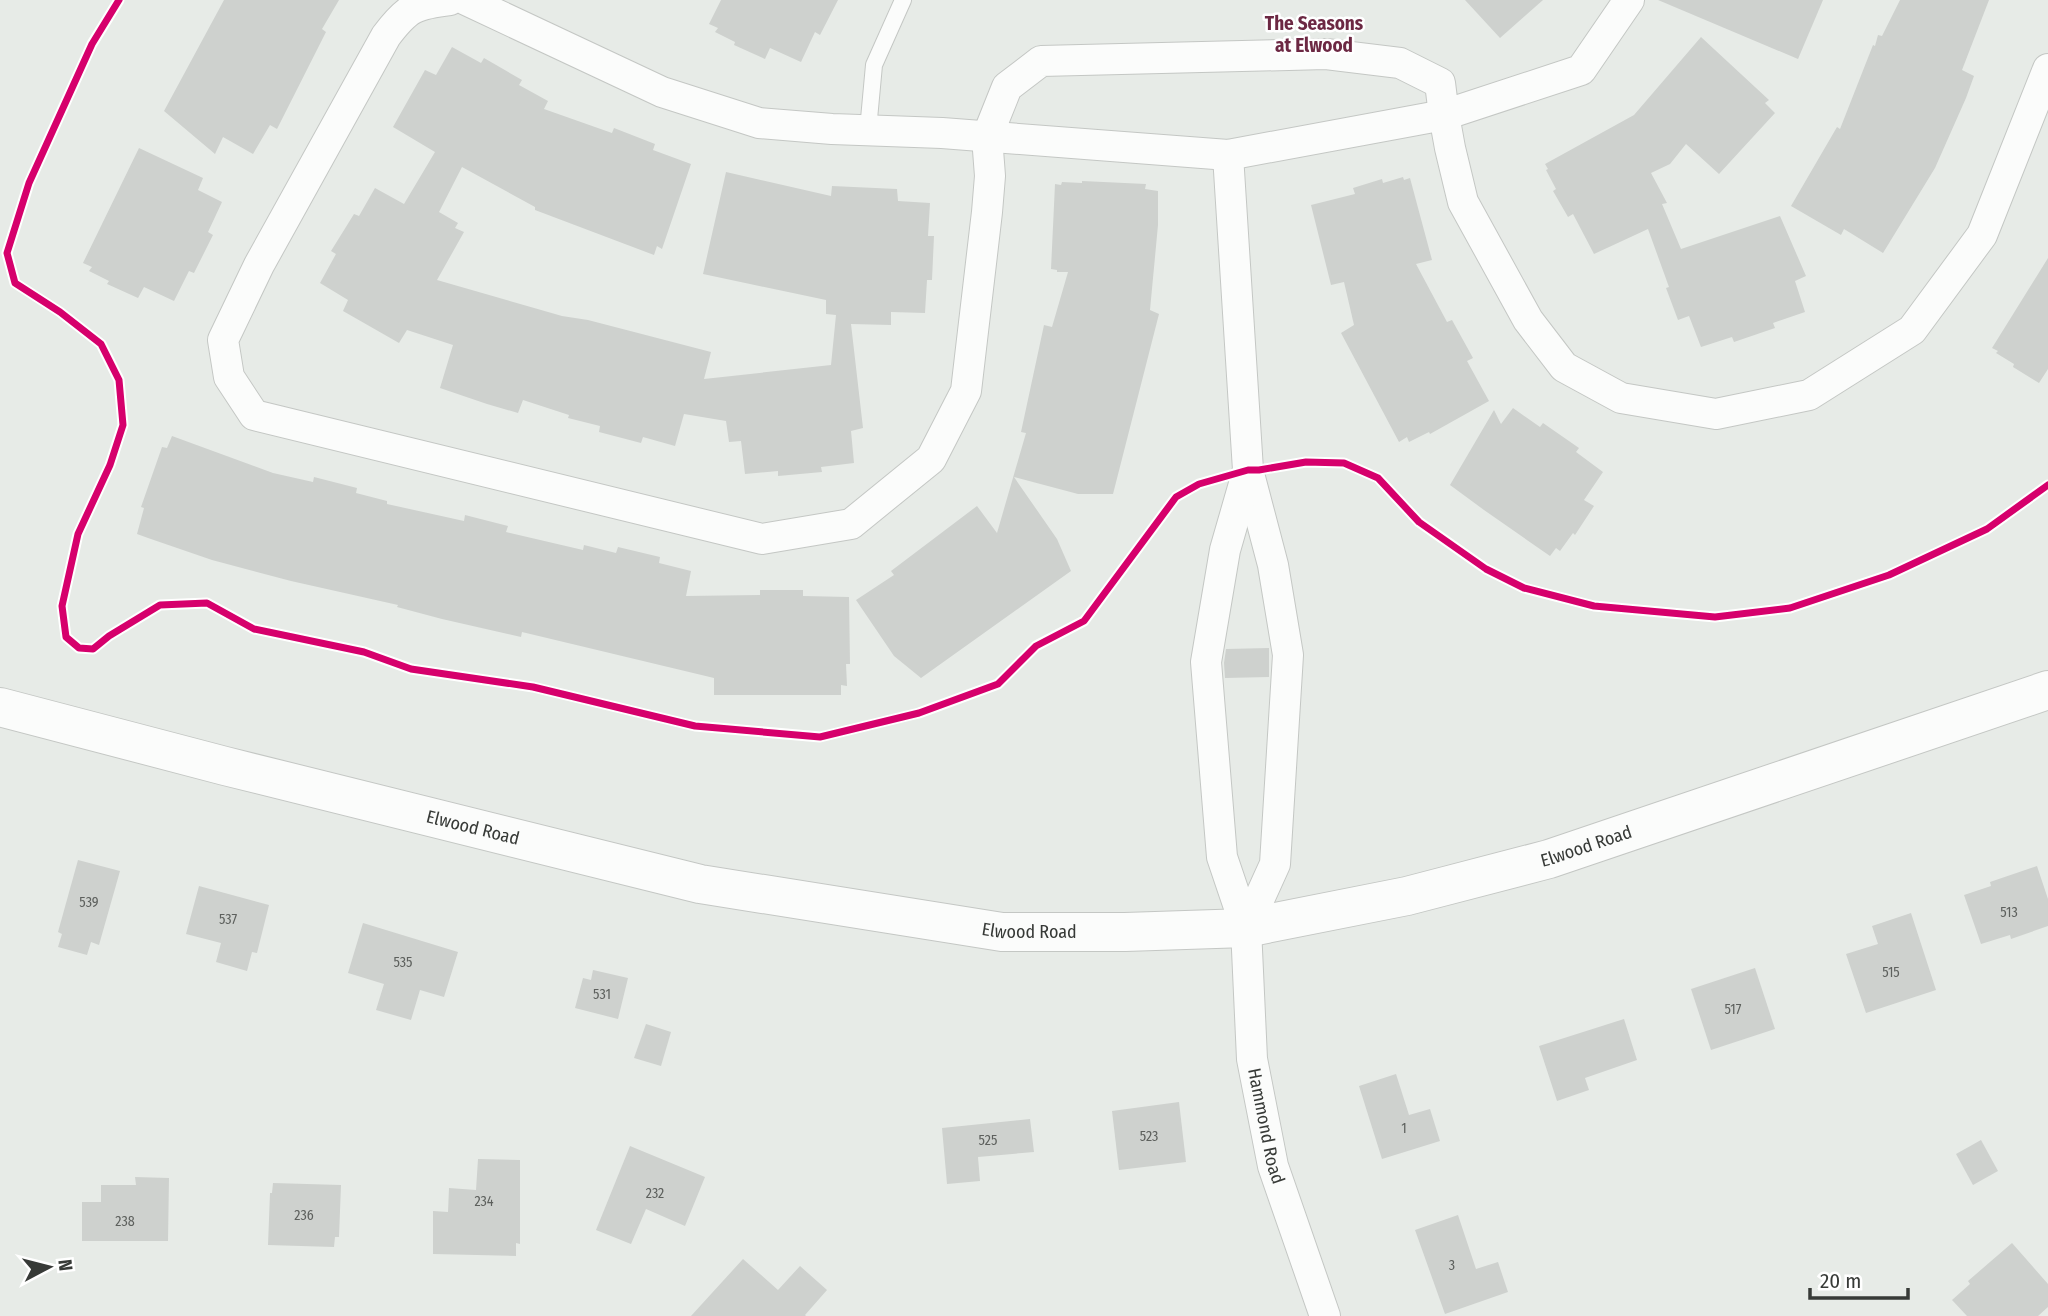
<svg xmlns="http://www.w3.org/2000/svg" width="2048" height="1316" viewBox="0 0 2048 1316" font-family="'Fira Sans Condensed',sans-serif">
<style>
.building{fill:#ced1ce}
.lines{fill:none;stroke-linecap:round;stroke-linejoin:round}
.lane-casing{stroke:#c4c7c4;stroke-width:18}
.street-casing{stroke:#c4c7c4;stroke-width:32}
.secondary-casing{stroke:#c4c7c4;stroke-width:40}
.lane{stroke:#fbfcfb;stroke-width:16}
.street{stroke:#fbfcfb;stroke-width:30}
.secondary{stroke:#fbfcfb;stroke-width:38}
.cycleway-casing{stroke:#fff;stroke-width:11}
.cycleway{stroke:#d6006c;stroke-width:7}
.labels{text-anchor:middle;stroke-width:5;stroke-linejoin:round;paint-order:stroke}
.number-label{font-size:14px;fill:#5d605d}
.street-label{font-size:18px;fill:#373a37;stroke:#fff}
.neighbourhood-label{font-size:19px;font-weight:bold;fill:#6c2843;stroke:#fff}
</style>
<rect width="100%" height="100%" fill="#e7ebe7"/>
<!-- building -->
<g class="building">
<polygon points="224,0 339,0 322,29 326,32 277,129 270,125 253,154 223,137 215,154 164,111"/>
<polygon points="721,0 838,0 820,35 815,32 801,62 770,48 765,59 734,45 735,42 715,32 718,28 709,24"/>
<polygon points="1465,0 1543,0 1500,38"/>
<polygon points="1658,0 1823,0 1798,59"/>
<polygon points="1900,0 1989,0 1962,70 1974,76 1966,98 1935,168 1883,253 1844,229 1841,235 1791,206 1837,127 1840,129 1873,45 1875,46 1878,35 1882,36"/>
<polygon points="1701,37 1769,100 1765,103 1775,113 1719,174 1686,144 1670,164 1651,173 1667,203 1662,204 1681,249 1780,216 1806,276 1795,281 1805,312 1773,323 1775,328 1734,342 1732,337 1701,347 1689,316 1678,320 1666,288 1669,287 1648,229 1594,254 1573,214 1568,217 1553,191 1556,189 1546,170 1548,169 1545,164 1634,115"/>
<polygon points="452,47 481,63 484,58 522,80 519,85 548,101 544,109 612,133 614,128 655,144 653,150 691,164 662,249 657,246 654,255 535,210 535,207 462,167 439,212 458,223 455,228 464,232 437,280 562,316 588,320 711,352 704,379 831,365 836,315 826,314 826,300 703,274 726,172 831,196 832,186 897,189 898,201 930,203 928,236 934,236 932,280 927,280 925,313 891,312 891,325 851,324 863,428 851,431 854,463 821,467 822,472 778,476 778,471 745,474 741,441 729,442 726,421 684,414 675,446 643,437 641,443 599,432 600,426 568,418 569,415 523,400 518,413 487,404 440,388 453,345 407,330 399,343 343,311 348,300 320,283 336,254 331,251 354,214 359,216 375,188 404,204 435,152 393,127 425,70 436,75"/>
<polygon points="139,148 203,178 198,190 222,202 208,232 213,235 194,273 189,271 174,301 144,287 138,298 107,284 109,281 89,271 92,267 83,263"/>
<polygon points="1403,177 1404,180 1410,178 1432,260 1416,264 1447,322 1452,320 1473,358 1467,361 1489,401 1430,434 1429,432 1409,442 1407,437 1399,442 1341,333 1354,325 1344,282 1331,285 1311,205 1355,194 1353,188 1382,179 1383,183"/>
<polygon points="1082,181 1146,184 1145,189 1158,191 1158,225 1150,310 1159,314 1113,494 1078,494 1014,477 1057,539 1071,571 921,678 894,656 856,600 894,575 891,571 977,506 997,533 1026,433 1021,432 1044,325 1052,327 1068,272 1057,272 1057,270 1051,269 1055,184 1061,185 1062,182 1082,183"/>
<polygon points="2048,258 2048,369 2039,383 2013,367 2014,364 1996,353 1998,351 1992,348"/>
<polygon points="1513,408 1540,427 1543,423 1579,448 1576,452 1603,472 1584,500 1594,506 1575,535 1573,533 1560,551 1556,548 1550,556 1484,510 1450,485 1494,410 1501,424"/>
<polygon points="172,436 273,473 313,482 314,477 357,488 356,493 387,501 387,504 464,521 465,515 508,526 506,532 583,550 584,545 616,553 618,547 660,557 659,563 691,571 686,596 760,595 760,590 803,590 803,596 849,597 850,664 846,664 847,686 841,685 841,695 714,695 714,678 522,632 521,637 442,619 397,607 398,605 291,581 212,560 148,538 137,534 144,508 141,507 162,447 167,448"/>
<polygon points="1269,648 1269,677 1225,678 1224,663 1226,649"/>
<polygon points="78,860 120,871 99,945 91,942 87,955 58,947 62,934 58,932"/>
<polygon points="2037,866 2048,899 2048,926 2011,939 2010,935 1981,944 1964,895 1991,886 1990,882"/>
<polygon points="199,886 269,905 257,953 252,952 247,971 216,962 221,943 186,934"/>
<polygon points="1911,913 1936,990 1866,1013 1846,954 1878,944 1872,926"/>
<polygon points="363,923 458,952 444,997 420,990 411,1020 376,1010 384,984 348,973"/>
<polygon points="1755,968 1775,1029 1711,1050 1691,989"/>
<polygon points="593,970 628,978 618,1019 575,1008 583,978 591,980"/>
<polygon points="1624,1019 1637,1060 1585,1078 1589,1090 1557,1101 1539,1046"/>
<polygon points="646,1024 671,1032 661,1066 634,1058"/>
<polygon points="1396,1074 1409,1115 1430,1109 1440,1141 1382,1159 1359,1086"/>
<polygon points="1179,1102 1186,1162 1119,1170 1112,1111"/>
<polygon points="1030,1119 1034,1152 978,1157 980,1181 947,1184 942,1128"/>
<polygon points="1981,1140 1998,1171 1973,1185 1956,1154"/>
<polygon points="630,1146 705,1177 685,1226 646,1209 631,1244 596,1230"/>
<polygon points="478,1159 520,1160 520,1244 516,1243 516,1256 433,1254 433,1211 448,1212 449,1188 476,1190"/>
<polygon points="135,1177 169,1178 168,1241 82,1241 82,1202 101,1202 101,1185 136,1185"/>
<polygon points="273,1183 341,1185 339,1237 335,1237 334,1247 268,1245 270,1193 272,1193"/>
<polygon points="1458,1215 1476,1269 1498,1262 1508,1292 1445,1314 1415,1230"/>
<polygon points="2012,1243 2048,1284 2048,1307 2038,1316 1967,1316 1952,1300 1970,1284 1968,1281"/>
<polygon points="743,1259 778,1290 800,1266 827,1290 805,1315 806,1316 691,1316"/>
</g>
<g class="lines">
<defs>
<polyline id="lane" points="868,130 874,65 903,0"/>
<g id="street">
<path d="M450,0C415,4 407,8 386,36L259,265L223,340L229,377L254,415L762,539L851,524L931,459L966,391L987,212L990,176L987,137L1007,87L1041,61L1326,54L1400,63L1440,83L1444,115L1581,70L1629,0"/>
<polyline points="466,0 662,92 759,123 832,129 942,133 1228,155 1444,115 1450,148 1463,202 1528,320 1564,367 1621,398 1716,414 1809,395 1912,330 1982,235 2048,69"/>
<polyline points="1228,155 1248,470 1273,565 1288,655 1275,864 1246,928"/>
<path id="s1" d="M1248,470L1225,550L1206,662L1222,857L1246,928L1252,1059L1273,1166L1325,1316"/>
</g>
<g id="secondary">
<path id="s2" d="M0,707L225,766L700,884L1002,932H1125L1246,928L1407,896L1549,859L2048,690"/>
</g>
</defs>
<!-- lane casing -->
<use href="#lane" class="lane-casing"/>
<!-- street casing -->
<use href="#street" class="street-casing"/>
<!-- secondary casing -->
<use href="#secondary" class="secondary-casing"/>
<!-- lane -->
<use href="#lane" class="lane"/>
<!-- street -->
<use href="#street" class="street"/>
<!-- secondary -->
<use href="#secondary" class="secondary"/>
<defs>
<polyline id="cycleway" points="119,0 92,44 29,183 7,253 15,283 60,312 101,344 119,380 123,425 110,465 78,534 62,606 66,637 79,648 93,649 109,636 160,605 207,603 254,629 364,652 411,669 533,687 695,726 820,737 919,713 998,684 1036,646 1084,621 1176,497 1199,484 1248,470 1259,470 1306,462 1344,463 1378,478 1419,522 1486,569 1524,588 1594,606 1715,617 1790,608 1889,575 1987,529 2048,485"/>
</defs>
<!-- cycleway casing -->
<use href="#cycleway" class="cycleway-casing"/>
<!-- cycleway -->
<use href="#cycleway" class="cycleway"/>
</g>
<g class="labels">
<!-- number labels -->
<g class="number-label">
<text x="89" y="907">539</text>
<text x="2009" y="917">513</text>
<text x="228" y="924">537</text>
<text x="403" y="967">535</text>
<text x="1891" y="977">515</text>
<text x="602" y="999">531</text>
<text x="1733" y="1014">517</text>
<text x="1404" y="1133">1</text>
<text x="1149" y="1141">523</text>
<text x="988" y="1145">525</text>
<text x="655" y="1198">232</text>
<text x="484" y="1206">234</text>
<text x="304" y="1220">236</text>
<text x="125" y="1226">238</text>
<text x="1452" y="1270">3</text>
</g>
<!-- street labels -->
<g class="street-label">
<text dy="6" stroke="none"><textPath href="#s2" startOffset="488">Elwood Road</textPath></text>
<text dy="6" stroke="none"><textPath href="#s2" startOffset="1622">Elwood Road</textPath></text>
<text dy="6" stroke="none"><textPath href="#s2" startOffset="1055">Elwood Road</textPath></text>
<text dy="6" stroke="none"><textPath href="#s1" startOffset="667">Hammond Road</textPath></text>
</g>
<!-- neighbourhood labels -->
<g class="neighbourhood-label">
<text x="1314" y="30">The Seasons<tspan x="1314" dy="22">at Elwood</tspan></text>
</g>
</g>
<!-- north arrow -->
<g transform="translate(49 1267) rotate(83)" stroke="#ffffff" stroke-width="5" paint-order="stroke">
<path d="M0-5L12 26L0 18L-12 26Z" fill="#373a37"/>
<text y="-10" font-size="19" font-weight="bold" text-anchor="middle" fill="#373a37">N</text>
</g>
<!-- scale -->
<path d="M1810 1288v10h98v-10" fill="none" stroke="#373a37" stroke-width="3.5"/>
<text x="1820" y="1288" font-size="21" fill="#373a37" stroke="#ffffff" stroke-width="5" paint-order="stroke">20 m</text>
</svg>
